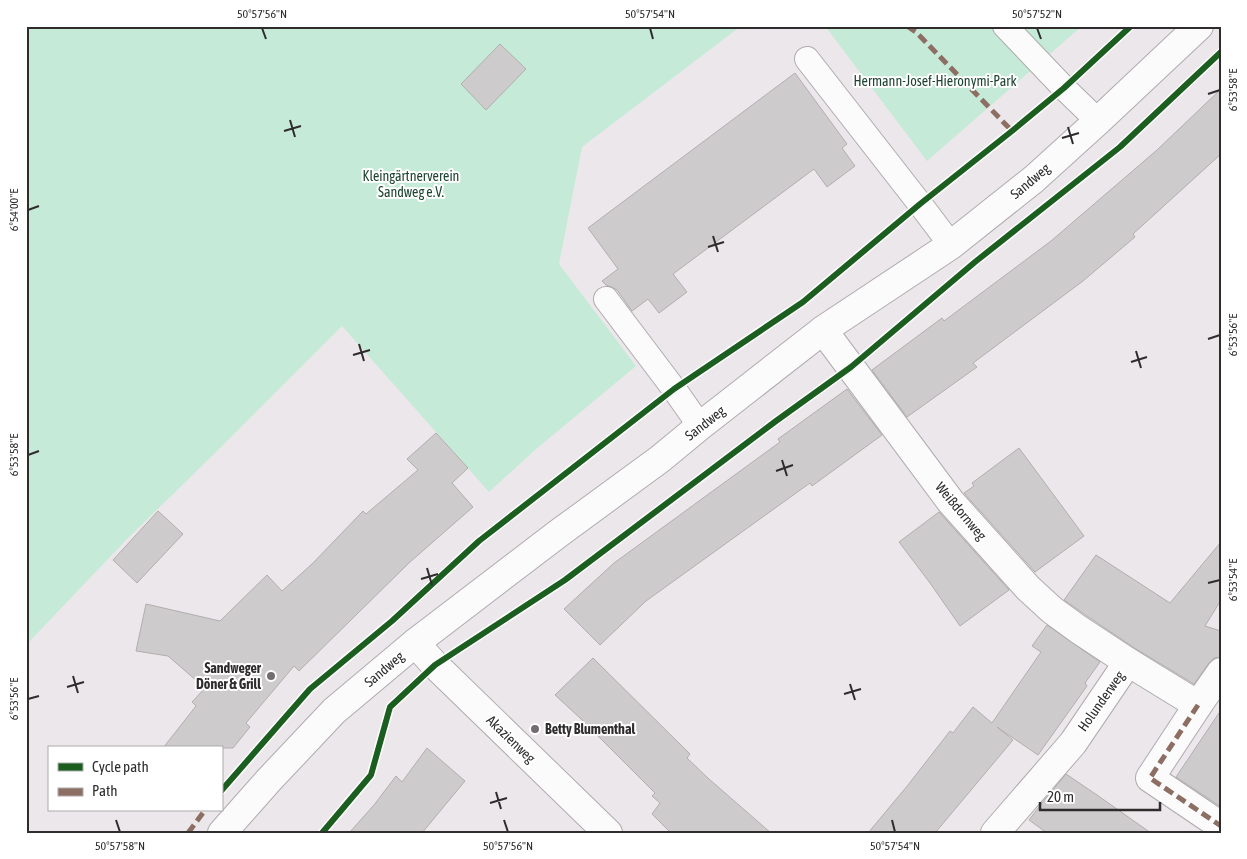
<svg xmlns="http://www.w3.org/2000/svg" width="1247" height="859" viewBox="0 0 1247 859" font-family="'Asap Condensed',sans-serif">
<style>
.green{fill:#c6ead8}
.building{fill:#cecbcd;stroke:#b2aeb0}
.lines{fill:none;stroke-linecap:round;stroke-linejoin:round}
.service-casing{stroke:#afabae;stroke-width:26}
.minor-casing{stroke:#afabae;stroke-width:30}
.tertiary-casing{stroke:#afabae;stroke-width:30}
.service{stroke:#fcfbfc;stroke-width:24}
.minor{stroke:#fcfbfc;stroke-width:28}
.tertiary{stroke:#fcfbfc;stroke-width:28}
.quiet{stroke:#8d6e63;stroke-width:5;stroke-dasharray:10 5;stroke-linecap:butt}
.cycleway-casing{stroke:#fff;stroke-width:9}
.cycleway{stroke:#1b5e20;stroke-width:6}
.ticks{fill:none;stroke:#2f2c2e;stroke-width:2}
.poi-dot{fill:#716d70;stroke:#fff;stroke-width:2}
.labels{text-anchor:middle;stroke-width:4;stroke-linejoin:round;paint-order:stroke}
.park-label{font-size:14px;fill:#1d4432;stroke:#fff}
.street-label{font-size:14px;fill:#2f2c2e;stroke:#fff}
.poi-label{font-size:14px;font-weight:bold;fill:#2f2c2e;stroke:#fff;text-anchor:end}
.neatline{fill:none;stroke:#2f2c2e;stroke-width:2}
.ticks-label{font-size:12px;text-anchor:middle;fill:#2f2c2e}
</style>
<rect width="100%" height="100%" fill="#ece7ea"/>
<!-- green -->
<g class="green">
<polygon points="26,26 741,26 582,147 559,264 636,366 535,450 489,492 342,326 209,459 128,538 26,645"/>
<polygon points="825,26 1082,26 927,161"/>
</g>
<!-- building -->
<g class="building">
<polygon points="500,44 526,69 486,110 461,84"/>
<polygon points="795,73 847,144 842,148 855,166 827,187 814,169 673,274 687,292 659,313 648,299 632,311 617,290 612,287 606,285 602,281 618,269 588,228"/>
<polygon points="1221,89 1221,154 1133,234 1135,237 1083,281 973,363 977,367 907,417 872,370 942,318 944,321 1051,241 1157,150"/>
<polygon points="847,389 882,435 812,486 810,483 646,601 600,645 564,609 614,563 780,442 778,439"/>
<polygon points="436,433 468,468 452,483 473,507 410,562 299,671 294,666 246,723 250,727 233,748 163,748 196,706 192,702 205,688 168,656 136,651 146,604 220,621 267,575 282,591 312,564 363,511 366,514 418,470 407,459"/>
<polygon points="1019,448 1084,536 1035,572 964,493 974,486 972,483"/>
<polygon points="158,511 183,534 137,583 113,560"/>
<polygon points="939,512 1009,590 960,626 930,583 899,542"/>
<polygon points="1221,542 1221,600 1205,626 1221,631 1221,657 1214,658 1209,663 1194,684 1136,649 1087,616 1064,600 1096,555 1170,603"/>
<polygon points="1047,625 1100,662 1085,683 1087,686 1038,755 997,727 1013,740 935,833 868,833 908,785 950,731 953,733 973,707 992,723 1041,652 1032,646"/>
<polygon points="593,658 690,754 687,758 709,779 771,833 671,833 652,814 660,803 652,796 655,793 580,718 555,695"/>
<polygon points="1221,710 1221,807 1176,777"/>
<polygon points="427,748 465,781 422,833 349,833 374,805 396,776 402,782"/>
<polygon points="1066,774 1097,795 1151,833 1047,833 1029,820 1042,803"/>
</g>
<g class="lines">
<defs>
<g id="service">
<polyline points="1005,26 1064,88 1098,121"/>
<polyline points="807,59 920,204 951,245"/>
<polyline points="606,299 674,389 700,426"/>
</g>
<g id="minor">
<polyline points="823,330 951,502 1028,588 1052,610 1078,629 1128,662"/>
<polyline points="415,643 435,665 608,833"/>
<polyline points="1198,705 1150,778 1221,826"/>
<polyline points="995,833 1073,743 1128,662 1198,705 1221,672"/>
</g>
<polyline id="tertiary" points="222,833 268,781 334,711 415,643 559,533 660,459 700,426 823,330 951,245 1034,179 1098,121 1199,26"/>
</defs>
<!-- service casing -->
<use href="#service" class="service-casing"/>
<!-- minor casing -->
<use href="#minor" class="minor-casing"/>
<!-- tertiary casing -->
<use href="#tertiary" class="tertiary-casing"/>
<!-- service -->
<use href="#service" class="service"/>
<!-- minor -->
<use href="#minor" class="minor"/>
<!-- tertiary -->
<use href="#tertiary" class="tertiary"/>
<!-- quiet -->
<g class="quiet">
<polyline points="907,26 916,32 1012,131"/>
<polyline points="1198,705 1150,778 1221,826"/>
<polyline points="188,833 205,810"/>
</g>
<defs>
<g id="cycleway">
<polyline points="221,791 310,689 392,621 479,541 674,389 803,302 920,204 1012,131 1064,88 1131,26"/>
<polyline points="322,833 371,775 390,707 435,665 565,580 776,421 851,367 975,262 1120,147 1221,52"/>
</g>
</defs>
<!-- cycleway casing -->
<use href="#cycleway" class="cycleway-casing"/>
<!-- cycleway -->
<use href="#cycleway" class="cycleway"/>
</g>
<!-- ticks -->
<path class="ticks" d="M262,28L266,39M650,28L653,39M1037,28L1041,39M1208,94L1220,90M290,120L295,137M1068,127L1073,144M284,131L301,126M1062,138L1079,133M28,210L39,206M713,236L718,252M708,247L724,242M1208,339L1220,335M359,344L364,361M1136,351L1141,368M353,355L370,350M1131,362L1147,357M28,455L39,451M782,460L787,476M776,471L793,465M427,568L432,585M421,579L438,574M1208,583L1220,580M73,676L78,693M850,684L855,700M67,687L84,682M844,694L861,689M28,699L39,696M496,792L501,809M490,803L507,798M116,820L120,832M504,820L508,832M892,820L895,832"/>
<!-- markers -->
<g class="poi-dot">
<circle cx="271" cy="676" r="5"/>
<circle cx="535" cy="729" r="5"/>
</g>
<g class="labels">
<!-- park labels -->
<g class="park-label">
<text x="935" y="86">Hermann-Josef-Hieronymi-Park</text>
<text x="411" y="181">Kleingärtnerverein<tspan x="411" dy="16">Sandweg e.V.</tspan></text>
</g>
<!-- street labels -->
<g class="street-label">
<text transform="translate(1030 181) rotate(-40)" y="5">Sandweg</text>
<text transform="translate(705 423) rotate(-38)" y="5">Sandweg</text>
<text transform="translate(961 511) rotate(50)" y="5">Weißdornweg</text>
<text transform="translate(384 669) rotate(-40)" y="5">Sandweg</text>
<text transform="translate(1101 701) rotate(-55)" y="5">Holunderweg</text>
<text transform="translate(511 739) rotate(44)" y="5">Akazienweg</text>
</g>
<!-- poi labels -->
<g class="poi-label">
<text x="261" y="673">Sandweger<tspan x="261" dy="16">Döner &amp; Grill</tspan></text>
<text x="545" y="734" text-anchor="start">Betty Blumenthal</text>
</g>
</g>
<!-- border -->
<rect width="1247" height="859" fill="none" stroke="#ffffff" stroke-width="55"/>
<!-- legend -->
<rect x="48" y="746" width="175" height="65" fill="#ffffff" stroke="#acabab"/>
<rect x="58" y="763" width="25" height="8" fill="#1b5e20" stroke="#acabab"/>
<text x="92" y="772" font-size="15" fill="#2f2c2e">Cycle path</text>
<rect x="58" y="788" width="25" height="8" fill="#8d6e63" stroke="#acabab"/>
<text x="92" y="796" font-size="15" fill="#2f2c2e">Path</text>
<!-- scale -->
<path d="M1040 802v8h120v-8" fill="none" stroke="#2f2c2e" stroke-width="2.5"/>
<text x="1047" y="802" font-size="15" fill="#2f2c2e" stroke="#ffffff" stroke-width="4" paint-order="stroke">20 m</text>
<rect x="28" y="28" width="1192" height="804" class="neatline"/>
<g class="ticks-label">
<text x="262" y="18">50°57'56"N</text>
<text x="650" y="18">50°57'54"N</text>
<text x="1037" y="18">50°57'52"N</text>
<text transform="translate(1233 90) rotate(-90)" y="4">6°53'58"E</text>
<text transform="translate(14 210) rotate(-90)" y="4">6°54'00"E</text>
<text transform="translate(1233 335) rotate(-90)" y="4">6°53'56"E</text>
<text transform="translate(14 455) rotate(-90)" y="4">6°53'58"E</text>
<text transform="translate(1233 580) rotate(-90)" y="4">6°53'54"E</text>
<text transform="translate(14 699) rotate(-90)" y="4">6°53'56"E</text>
<text x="120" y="850">50°57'58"N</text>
<text x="508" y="850">50°57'56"N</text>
<text x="895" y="850">50°57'54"N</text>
</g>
</svg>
